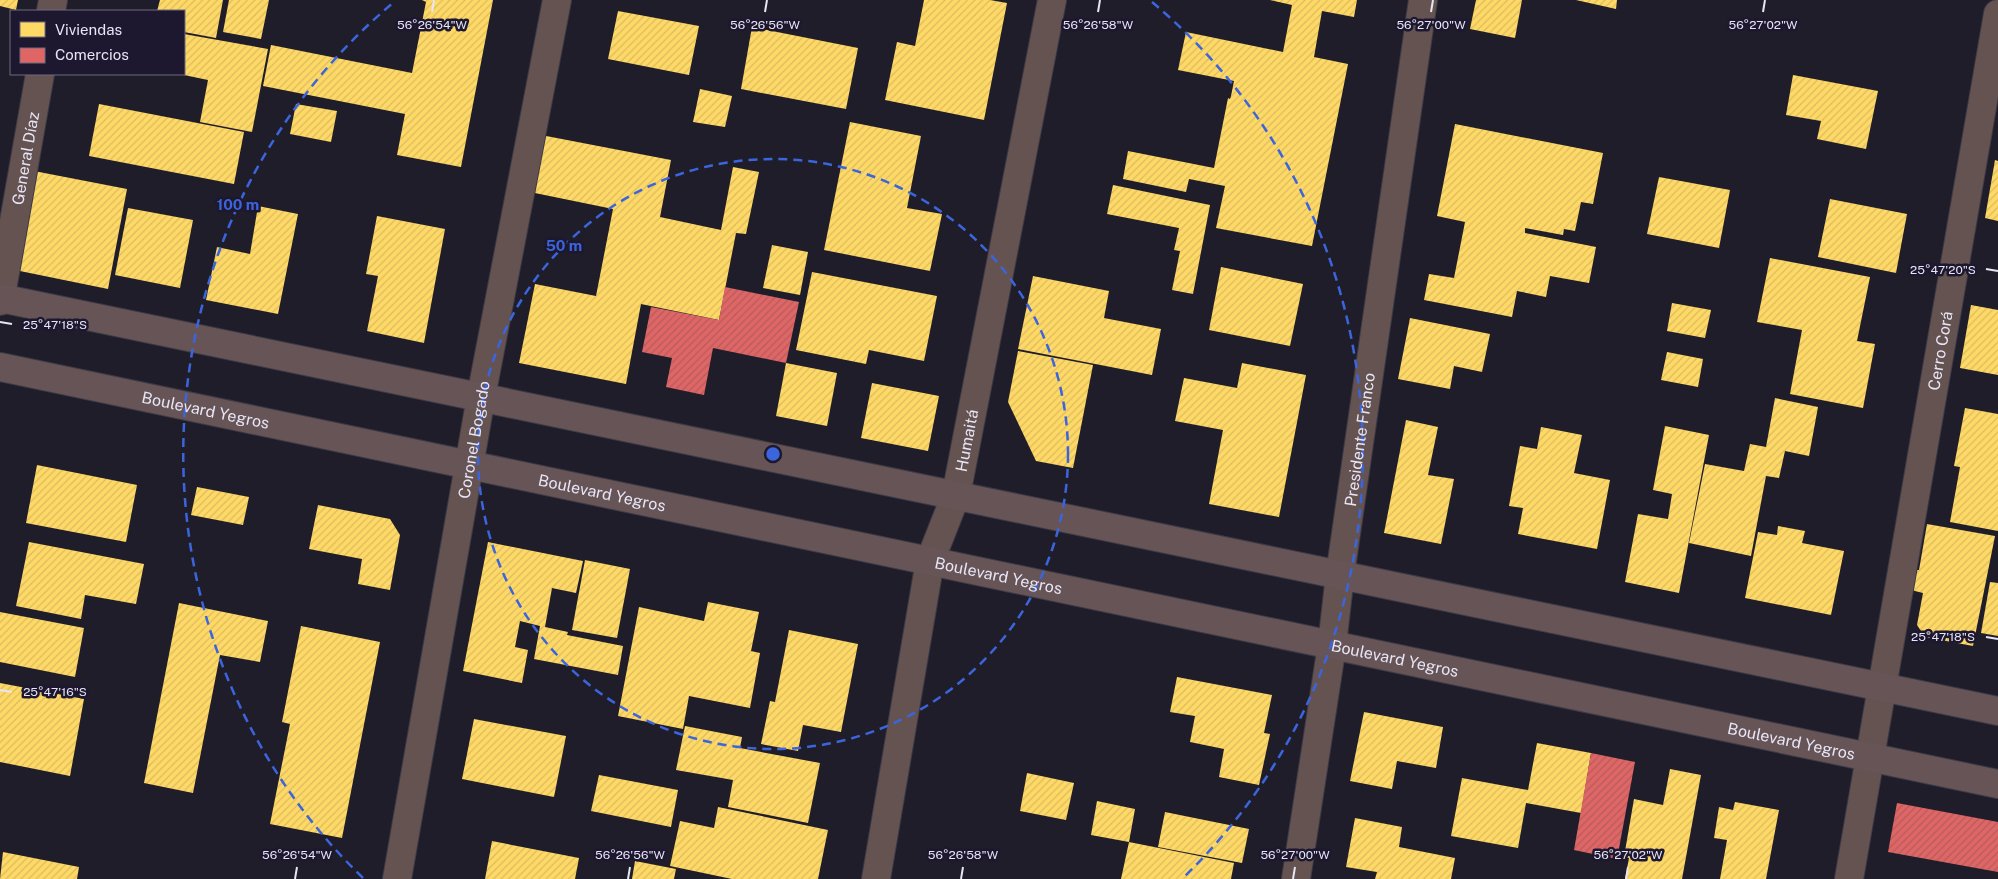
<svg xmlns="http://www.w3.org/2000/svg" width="1998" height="879" viewBox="0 0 1998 879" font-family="'Public Sans',sans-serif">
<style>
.homes{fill:url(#homes-hatch)}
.shops{fill:url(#shops-hatch)}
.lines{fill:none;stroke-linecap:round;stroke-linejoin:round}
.minor-casing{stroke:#3d3a46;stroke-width:30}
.major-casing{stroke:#3d3a46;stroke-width:30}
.minor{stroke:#655352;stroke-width:28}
.major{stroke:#665456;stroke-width:28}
.ticks{fill:none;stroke:#e7e5f6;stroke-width:2}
.ring{fill:none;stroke:#3b65dc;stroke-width:2.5;stroke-dasharray:9 6}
.labels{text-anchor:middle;stroke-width:5;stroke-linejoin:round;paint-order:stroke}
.street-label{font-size:16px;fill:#e7e5f6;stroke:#1d182f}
.ticks-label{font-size:12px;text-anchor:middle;fill:#e7e5f6;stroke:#1d182f;stroke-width:5;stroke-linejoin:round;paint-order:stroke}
.centre{fill:#3b65dc;stroke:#1d182f;stroke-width:2.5}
.ring-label{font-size:15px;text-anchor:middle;font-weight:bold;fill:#3b65dc;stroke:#1d182f;stroke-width:5;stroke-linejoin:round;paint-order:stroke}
</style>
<defs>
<pattern id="homes-hatch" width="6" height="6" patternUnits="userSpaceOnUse" patternTransform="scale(1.25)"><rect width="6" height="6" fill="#ffd966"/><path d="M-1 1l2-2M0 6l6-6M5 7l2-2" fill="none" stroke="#dabb60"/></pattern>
<pattern id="shops-hatch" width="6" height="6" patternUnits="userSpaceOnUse" patternTransform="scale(1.25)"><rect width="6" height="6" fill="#e06666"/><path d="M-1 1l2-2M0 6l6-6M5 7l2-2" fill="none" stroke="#b25c5e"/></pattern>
</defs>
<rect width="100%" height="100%" fill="#201d2a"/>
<!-- homes -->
<g class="homes">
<polygon points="0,0 18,0 16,10 0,6"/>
<polygon points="160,0 223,0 216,38 184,32 184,11 157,11"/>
<polygon points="229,0 269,0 261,39 223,32"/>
<polygon points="422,0 493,0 461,167 397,155 405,114 263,86 271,45 412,73 426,2"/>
<polygon points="924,0 990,0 1007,3 984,120 885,100 897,42 915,46"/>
<polygon points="1270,0 1357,0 1354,17 1322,11 1314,57 1348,64 1312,246 1216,228 1225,186 1189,179 1186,192 1123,179 1128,151 1214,168 1228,98 1230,99 1231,96 1234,81 1178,70 1186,32 1283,52 1292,5"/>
<polygon points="1476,0 1522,0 1515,38 1470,29"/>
<polygon points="1576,0 1617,0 1616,9"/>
<polygon points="618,11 699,26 689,75 608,59"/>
<polygon points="752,27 858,48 846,109 741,89"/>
<polygon points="184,34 268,49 252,132 200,122 208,80 184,75"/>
<polygon points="1793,75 1878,91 1866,149 1817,139 1821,121 1786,115"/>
<polygon points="700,89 732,96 725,127 693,122"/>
<polygon points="99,104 244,132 234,184 89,156"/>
<polygon points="296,104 337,111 331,142 290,134"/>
<polygon points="850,122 921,136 907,208 942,214 930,271 824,250"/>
<polygon points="1455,124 1603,153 1593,204 1581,202 1575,231 1564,229 1563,235 1525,228 1525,233 1596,247 1589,283 1550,276 1546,297 1517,291 1512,317 1424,300 1429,274 1454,278 1465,222 1437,216"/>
<polygon points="541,135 671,160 660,217 721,230 733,167 759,172 746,234 736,233 719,320 641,304 626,384 519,363 535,284 596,296 613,209 530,192"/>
<polygon points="1995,160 1998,161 1998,221 1985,218"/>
<polygon points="34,171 127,189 108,289 15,270"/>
<polygon points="1659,177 1730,190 1719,248 1647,234"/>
<polygon points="1113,185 1210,205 1193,294 1172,290 1180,251 1174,250 1179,228 1107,214"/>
<polygon points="1830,199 1907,214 1896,273 1818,257"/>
<polygon points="258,206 298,214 278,314 206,300 217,247 250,254"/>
<polygon points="128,208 193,220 180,288 115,275"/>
<polygon points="377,216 445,229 424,343 367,331 378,276 366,274"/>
<polygon points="772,245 808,252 800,295 763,288"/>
<polygon points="1770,258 1870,277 1857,341 1875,344 1863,408 1790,394 1802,330 1757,322"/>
<polygon points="1221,267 1303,284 1290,346 1209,330"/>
<polygon points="812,272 937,296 924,361 869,350 866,364 796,350"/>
<polygon points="1033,276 1109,291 1104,318 1161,329 1152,375 1018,349"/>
<polygon points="1672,303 1711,310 1705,338 1667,331"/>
<polygon points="1971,305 1998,310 1998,375 1960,368"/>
<polygon points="1410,318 1490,334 1482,372 1454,366 1450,389 1398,379"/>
<polygon points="1018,351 1093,365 1073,468 1036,461 1008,402"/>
<polygon points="1667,352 1703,359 1698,387 1661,380"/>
<polygon points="786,363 837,373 827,426 776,416"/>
<polygon points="1242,363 1306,375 1279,517 1209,504 1223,430 1175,421 1184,378 1237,388"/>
<polygon points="872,383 939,396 928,451 861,438"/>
<polygon points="1775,398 1818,407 1809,456 1785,451 1779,478 1766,476 1751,556 1689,543 1705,464 1744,471 1750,444 1766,447"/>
<polygon points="1965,408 1998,414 1998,531 1950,522 1960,467 1954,466"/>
<polygon points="1406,420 1438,427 1428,475 1454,479 1441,544 1384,533"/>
<polygon points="1665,426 1709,435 1679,593 1625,582 1638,514 1668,519 1672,494 1653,490"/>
<polygon points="1541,427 1582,435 1574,473 1610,480 1597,549 1518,534 1523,508 1509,506 1520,446 1537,449"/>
<polygon points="37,465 137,485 126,542 26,523"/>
<polygon points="197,487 249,497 243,525 191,515"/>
<polygon points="318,505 390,519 400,535 390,590 358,584 362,559 309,549"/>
<polygon points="1927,524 1995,536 1973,646 1925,637 1917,625 1923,593 1911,590 1914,570 1919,570"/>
<polygon points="1778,526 1805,531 1802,543 1844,551 1831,615 1745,598 1758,532 1777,535"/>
<polygon points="29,542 144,564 136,604 85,595 81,619 16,606"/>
<polygon points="488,542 583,561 576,593 552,588 545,627 568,632 567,635 623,646 618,675 534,659 540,626 520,621 515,647 528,650 522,683 463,671"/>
<polygon points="585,560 630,569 617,638 572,630"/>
<polygon points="1990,582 1998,583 1998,636 1981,633"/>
<polygon points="708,602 759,612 751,651 760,653 750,708 689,696 683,729 618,716 639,607 704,621"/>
<polygon points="179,603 268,621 260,662 220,655 193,793 144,783"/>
<polygon points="0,612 84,628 75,677 0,662"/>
<polygon points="301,626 380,642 342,838 270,824 290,724 282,722"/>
<polygon points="789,630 858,644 841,732 803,725 798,751 761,744 770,701 775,702"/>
<polygon points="1177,677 1272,695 1264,733 1270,734 1259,785 1219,777 1224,749 1190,742 1195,716 1170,712"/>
<polygon points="0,683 84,699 70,776 0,762"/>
<polygon points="1364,712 1443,727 1436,768 1397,761 1392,789 1350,781"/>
<polygon points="474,719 566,736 554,797 462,779"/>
<polygon points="685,726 742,737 740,748 820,763 808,823 728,807 733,780 676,770"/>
<polygon points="1537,743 1591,753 1581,813 1526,803 1518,848 1451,836 1462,778 1528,790"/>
<polygon points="1670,769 1701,775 1682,879 1625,879 1629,858 1624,857 1634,799 1663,805"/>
<polygon points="1027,773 1074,783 1066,820 1020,811"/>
<polygon points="599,775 678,790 671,827 591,811"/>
<polygon points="1097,801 1135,809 1129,842 1091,835"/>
<polygon points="1735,802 1779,810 1766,879 1720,879 1727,840 1714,838 1719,807 1733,810"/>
<polygon points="718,807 828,830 818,879 732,879 670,866 680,821 714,828"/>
<polygon points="1165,812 1249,829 1242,863 1158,847"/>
<polygon points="1355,818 1402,827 1399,847 1455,858 1451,879 1375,879 1377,872 1346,867"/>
<polygon points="492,841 579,858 575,879 485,879"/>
<polygon points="1129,842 1234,863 1231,879 1121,879"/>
<polygon points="3,852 79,867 77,879 0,879"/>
<polygon points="635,861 676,869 674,879 632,879"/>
</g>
<!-- shops -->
<g class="shops">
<polygon points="725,287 799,302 786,363 713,348 704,395 666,387 672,358 642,352 651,307 719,320"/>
<polygon points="1591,753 1635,762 1617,859 1574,850"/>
<polygon points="1897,803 1998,822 1998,872 1888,852"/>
</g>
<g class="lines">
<defs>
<g id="minor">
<polyline points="51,11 53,0"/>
<path id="s1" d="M0,301L40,74"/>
<path id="s2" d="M397,879L481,397L557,0"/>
<path id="s3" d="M876,879L930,561L956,495L1052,0"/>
<path id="s4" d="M1296,879L1332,645L1340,575L1423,0"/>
<path id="s5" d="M1849,879L1998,14"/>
</g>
<g id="major">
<polyline points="0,298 1998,711"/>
<path id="s6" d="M0,367L1998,784"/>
</g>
</defs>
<!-- minor casing -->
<use href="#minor" class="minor-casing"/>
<!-- major casing -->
<use href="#major" class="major-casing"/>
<!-- minor -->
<use href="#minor" class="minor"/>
<!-- major -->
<use href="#major" class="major"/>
</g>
<!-- ticks -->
<path class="ticks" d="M432,12L434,0M765,12L767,0M1098,12L1100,0M1431,12L1433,0M1763,12L1765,0M1986,269L1998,271M0,322L12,324M1986,637L1998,639M0,690L12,692M295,879L297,867M628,879L630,867M961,879L963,867M1293,879L1295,867M1626,879L1628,867"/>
<!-- distance rings -->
<g class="ring">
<circle cx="773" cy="454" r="295"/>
<path d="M363 878A590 590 0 0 1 394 2M1152 2A590 590 0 0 1 1183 878"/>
</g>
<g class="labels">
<!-- street labels -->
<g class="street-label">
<text dy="6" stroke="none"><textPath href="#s1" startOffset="145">General Díaz</textPath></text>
<text dy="6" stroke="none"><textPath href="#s5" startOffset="536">Cerro Corá</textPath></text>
<text dy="6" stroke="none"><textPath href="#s6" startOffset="210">Boulevard Yegros</textPath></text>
<text dy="6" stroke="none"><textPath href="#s2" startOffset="446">Coronel Bogado</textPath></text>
<text dy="6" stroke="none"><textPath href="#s4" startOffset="444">Presidente Franco</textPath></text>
<text dy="6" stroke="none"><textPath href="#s3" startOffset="449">Humaitá</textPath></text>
<text dy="6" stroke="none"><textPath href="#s6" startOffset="615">Boulevard Yegros</textPath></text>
<text dy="6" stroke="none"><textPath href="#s6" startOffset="1020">Boulevard Yegros</textPath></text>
<text dy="6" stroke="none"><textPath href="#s6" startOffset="1425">Boulevard Yegros</textPath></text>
<text dy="6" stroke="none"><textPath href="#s6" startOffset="1830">Boulevard Yegros</textPath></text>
</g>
</g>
<g class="ticks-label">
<text x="432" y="29">56°26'54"W</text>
<text x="765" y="29">56°26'56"W</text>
<text x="1098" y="29">56°26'58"W</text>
<text x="1431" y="29">56°27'00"W</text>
<text x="1763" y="29">56°27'02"W</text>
<text x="1943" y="274">25°47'20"S</text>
<text x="55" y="329">25°47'18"S</text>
<text x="1943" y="641">25°47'18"S</text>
<text x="55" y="696">25°47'16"S</text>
<text x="297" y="859">56°26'54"W</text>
<text x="630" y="859">56°26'56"W</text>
<text x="963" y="859">56°26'58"W</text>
<text x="1295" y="859">56°27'00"W</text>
<text x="1628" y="859">56°27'02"W</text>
</g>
<circle cx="773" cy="454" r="8" class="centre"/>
<g class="ring-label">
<text x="238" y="210">100 m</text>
<text x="564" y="251">50 m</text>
</g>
<!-- legend -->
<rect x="10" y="10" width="175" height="65" fill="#1d182f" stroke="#6e6a7f"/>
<rect x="20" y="22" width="25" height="15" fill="#ffd966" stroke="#6e6a7f"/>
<text x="55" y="35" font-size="15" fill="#e7e5f6">Viviendas</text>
<rect x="20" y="48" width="25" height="15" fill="#e06666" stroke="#6e6a7f"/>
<text x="55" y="60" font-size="15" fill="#e7e5f6">Comercios</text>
</svg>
